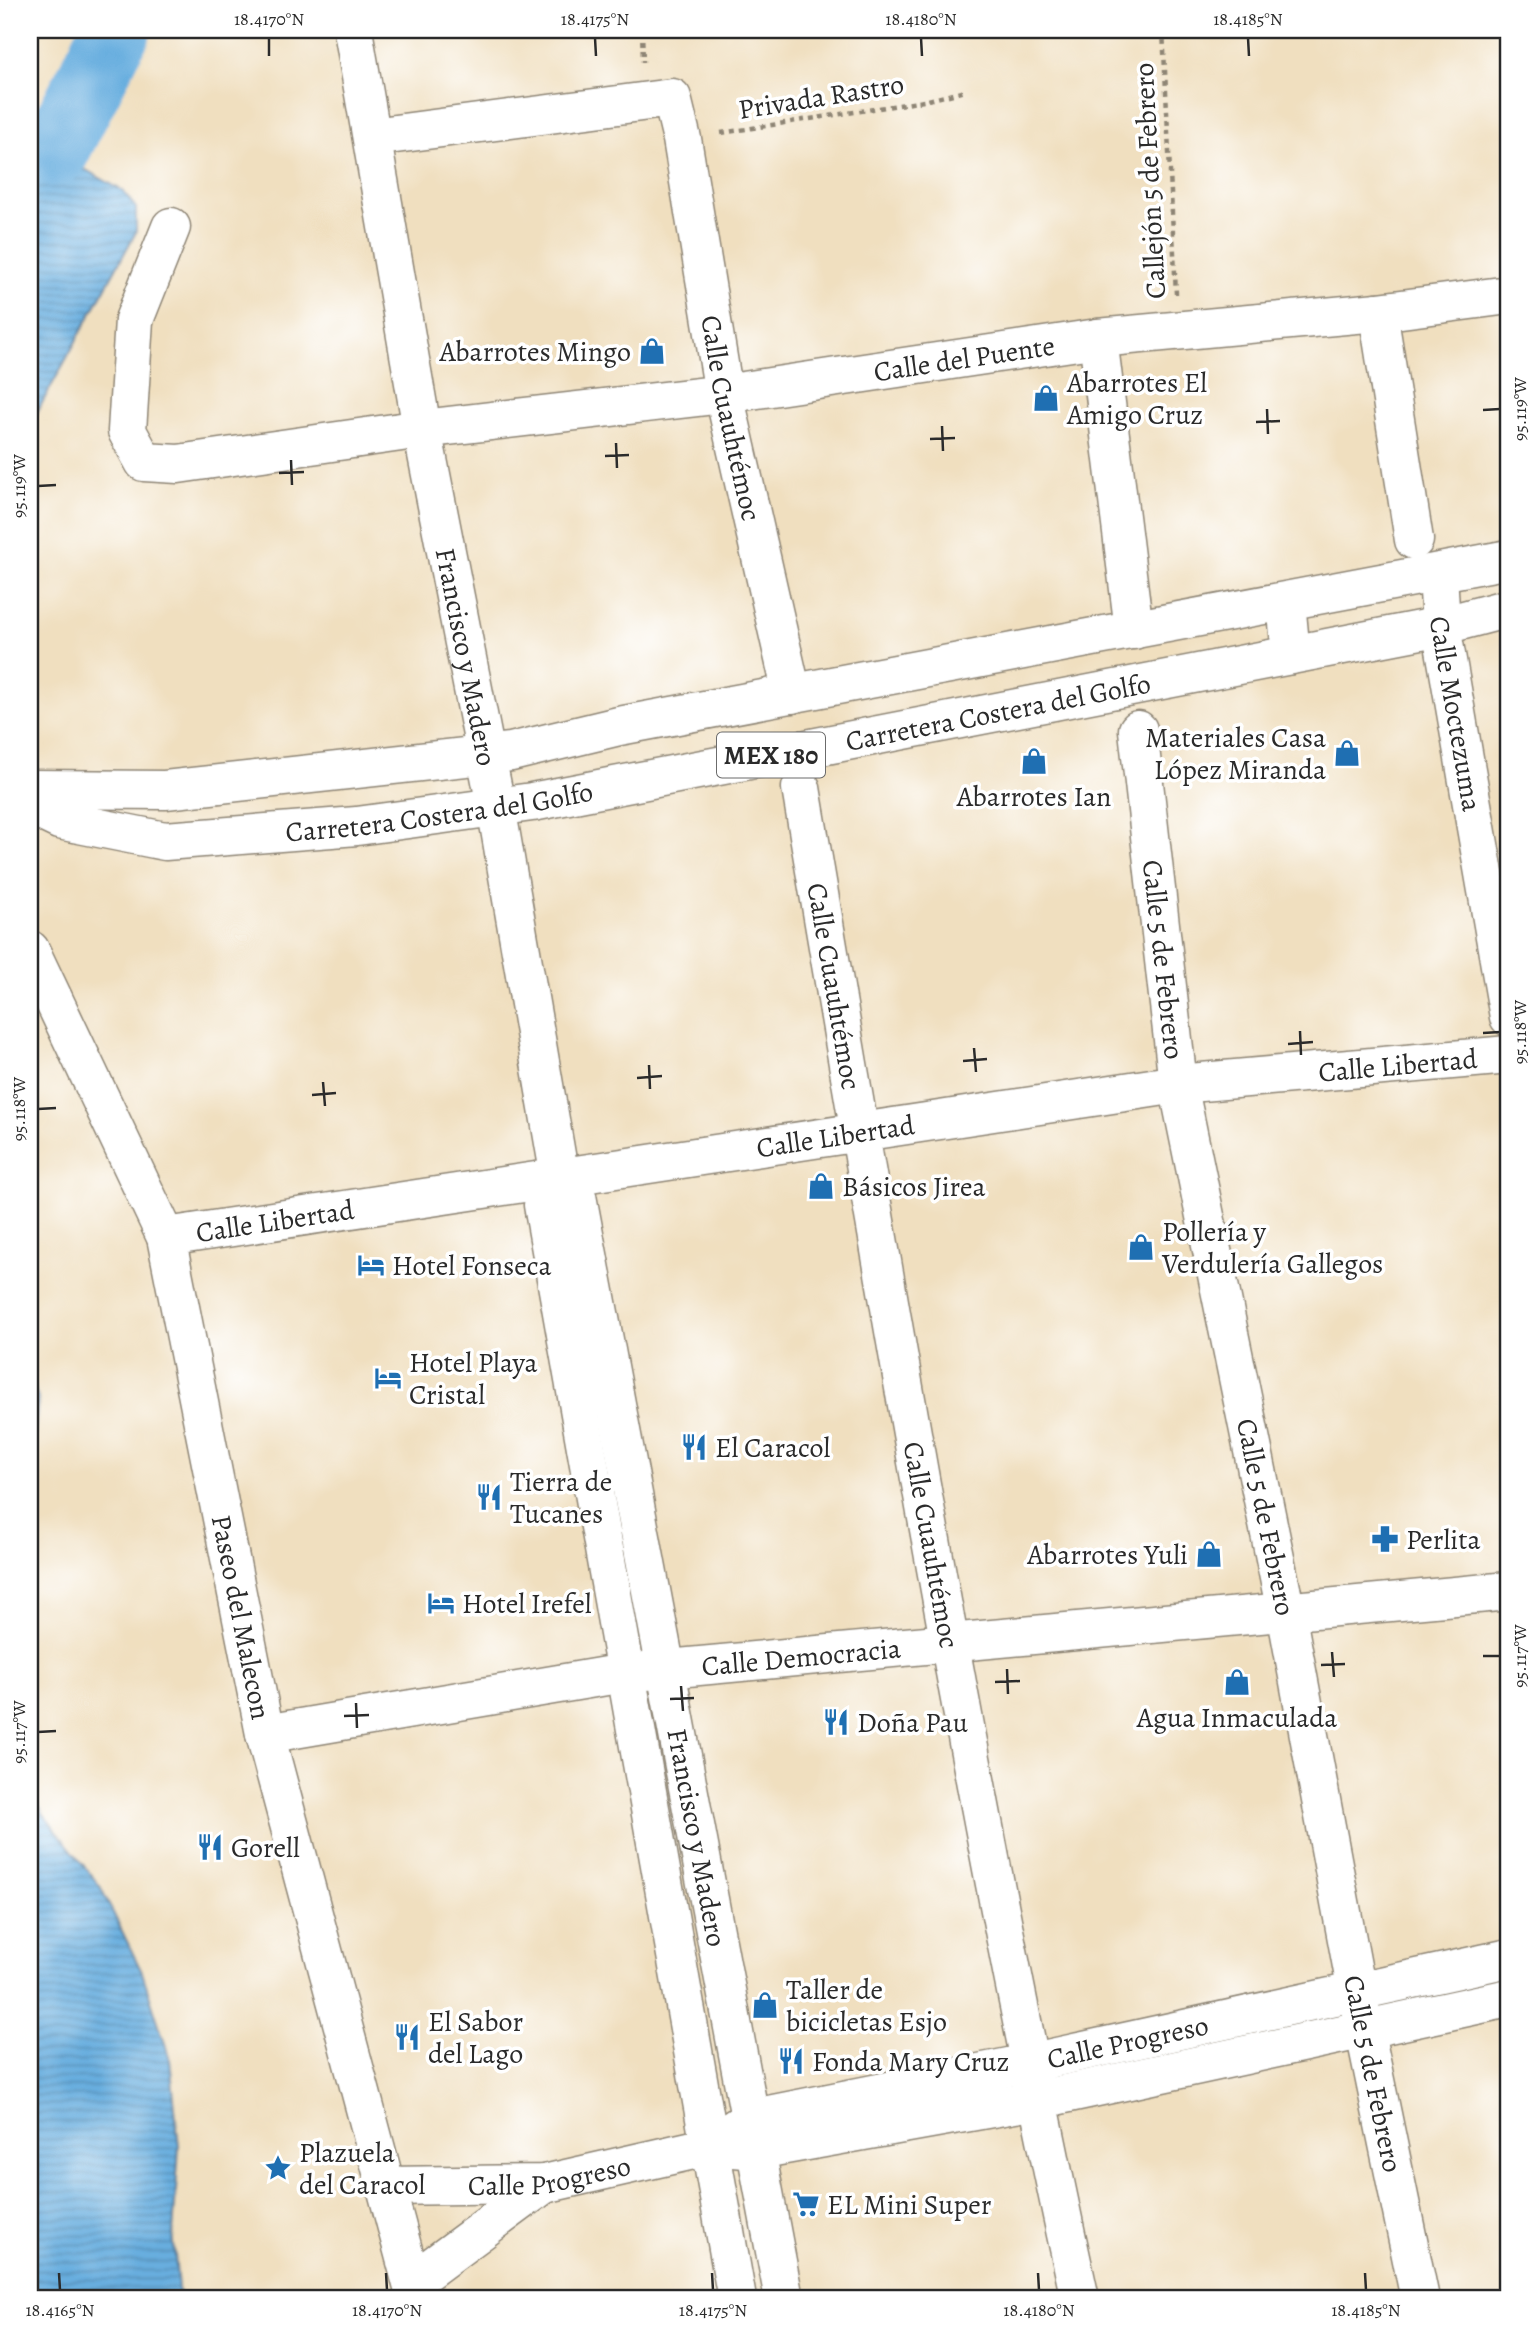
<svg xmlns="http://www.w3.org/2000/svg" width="1539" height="2329" viewBox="0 0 1539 2329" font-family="Alegreya,serif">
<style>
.water{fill:url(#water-rules);stroke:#4a6c85;stroke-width:2}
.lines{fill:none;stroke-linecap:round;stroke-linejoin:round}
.river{stroke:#68aedf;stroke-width:70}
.minor-casing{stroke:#8e8575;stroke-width:41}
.major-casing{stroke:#8e8575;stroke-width:41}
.path{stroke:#8e8575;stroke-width:4.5;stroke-dasharray:5 5;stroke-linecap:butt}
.minor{stroke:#fff;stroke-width:38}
.major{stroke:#fff;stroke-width:38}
.ticks{fill:none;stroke:#2b2b2b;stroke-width:2.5}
.labels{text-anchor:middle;stroke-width:7;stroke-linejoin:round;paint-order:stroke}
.shield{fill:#fff;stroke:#6b6b6b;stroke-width:2}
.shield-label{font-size:26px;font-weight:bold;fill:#2b2b2b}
.street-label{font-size:28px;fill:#2b2b2b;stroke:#fff}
.poi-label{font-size:28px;fill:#2b2b2b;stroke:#fff;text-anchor:start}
.neatline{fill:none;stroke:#2b2b2b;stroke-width:2.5}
.ticks-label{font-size:18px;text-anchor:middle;fill:#2b2b2b}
</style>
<defs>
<pattern id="water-rules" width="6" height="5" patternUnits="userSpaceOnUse" patternTransform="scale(1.75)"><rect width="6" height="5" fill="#68aedf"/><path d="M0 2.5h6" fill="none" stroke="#568eb5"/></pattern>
</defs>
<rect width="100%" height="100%" fill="#fff"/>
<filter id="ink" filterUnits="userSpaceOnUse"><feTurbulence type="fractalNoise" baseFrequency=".0143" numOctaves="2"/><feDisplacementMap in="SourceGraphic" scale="14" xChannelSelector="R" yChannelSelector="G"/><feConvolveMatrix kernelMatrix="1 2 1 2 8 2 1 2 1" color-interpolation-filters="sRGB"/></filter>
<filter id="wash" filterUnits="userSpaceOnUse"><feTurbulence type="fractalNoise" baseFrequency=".00686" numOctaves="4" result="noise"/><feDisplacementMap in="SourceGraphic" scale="28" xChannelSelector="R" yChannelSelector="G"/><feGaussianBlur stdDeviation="1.57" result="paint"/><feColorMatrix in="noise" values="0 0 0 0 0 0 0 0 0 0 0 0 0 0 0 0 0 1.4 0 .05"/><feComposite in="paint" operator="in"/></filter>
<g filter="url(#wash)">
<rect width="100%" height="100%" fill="#f0dfbf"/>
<!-- water -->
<g class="water">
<polygon points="30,138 123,191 136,208 136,232 30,425"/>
<polygon points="30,1374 38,1399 30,1478"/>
<polygon points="30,1790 44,1815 100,1886 142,1972 170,2059 179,2147 173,2233 179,2299 30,2299"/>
</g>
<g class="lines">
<!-- river -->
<polyline class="river" points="54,152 116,30"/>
</g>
</g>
<g filter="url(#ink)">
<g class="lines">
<defs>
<g id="minor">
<path id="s1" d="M353,30L422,429L496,806L560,1178L577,1196L784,2299"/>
<path id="s2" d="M372,137L672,98L682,139L724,394L792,694"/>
<path id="s3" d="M171,227L134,320L127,431L144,462L178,464L422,429L724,394L1098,338L1378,312L1509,295"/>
<polyline points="1378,312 1414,540"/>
<polyline points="1098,338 1134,630"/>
<path id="s4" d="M1438,573L1441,626L1509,1017"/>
<polyline points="1286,602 1291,655"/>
<path id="s5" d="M1138,730L1178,1084L1286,1612L1357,1993L1420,2299"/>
<path id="s6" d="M801,788C887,1293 971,1799 1080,2299"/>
<path id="s7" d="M30,950L166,1237L265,1734L416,2299"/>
<polyline points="560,1178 543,1205 737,2299"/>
<path id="s8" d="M166,1237L1178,1084L1509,1055"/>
<path id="s9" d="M265,1734L624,1673L1509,1591"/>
<path id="s10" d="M727,2134L749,2119L1029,2063L1509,1958"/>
<path id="s11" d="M386,2186L544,2184L711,2146L757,2150L1037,2100L1509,1998"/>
<polyline points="412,2282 544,2184"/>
</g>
<g id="major">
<polyline points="30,789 165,790 511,752 619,726 1509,559"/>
<path id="s12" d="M30,806L59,820L165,841L357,826L532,802L1441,626L1509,608"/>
</g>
</defs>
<!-- minor casing -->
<use href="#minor" class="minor-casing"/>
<!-- major casing -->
<use href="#major" class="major-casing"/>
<!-- path -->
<g class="path">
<polyline points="642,30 643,62"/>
<polyline points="1163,30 1176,294"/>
<polyline points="721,133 924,101 965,91"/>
</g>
<!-- minor -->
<use href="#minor" class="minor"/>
<!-- major -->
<use href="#major" class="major"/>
</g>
</g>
<!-- ticks -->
<path class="ticks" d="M269,38V56M595,38L596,56M921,38L922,56M1248,38L1249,56M1267,409L1268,434M1483,410L1500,409M1256,422L1280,421M942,426L943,451M930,439L955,438M616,443L617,468M605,456L629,455M291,460L292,485M279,473L304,472M38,486L56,485M1300,1031L1301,1055M1483,1033L1500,1032M1288,1044L1313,1042M974,1048L976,1072M963,1061L987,1059M649,1065L650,1089M637,1078L662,1076M323,1082L325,1106M312,1095L336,1093M38,1109L56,1108M1332,1652L1334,1677M1483,1656H1500M1321,1665L1345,1664M1007,1669L1008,1694M995,1682L1020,1681M681,1686L683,1711M670,1699L694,1698M356,1703L357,1728M344,1716L369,1715M38,1732L56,1731M59,2273L60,2290M386,2273L387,2290M712,2273L713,2290M1038,2273L1039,2290M1365,2273L1366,2290"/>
<!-- icons -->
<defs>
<symbol id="shop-bare" viewBox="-9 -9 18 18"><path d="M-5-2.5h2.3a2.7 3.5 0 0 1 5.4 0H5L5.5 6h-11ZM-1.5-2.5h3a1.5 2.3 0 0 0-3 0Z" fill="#1f6fb2" stroke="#fff" stroke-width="2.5" paint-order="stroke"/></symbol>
<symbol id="hotel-bare" viewBox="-9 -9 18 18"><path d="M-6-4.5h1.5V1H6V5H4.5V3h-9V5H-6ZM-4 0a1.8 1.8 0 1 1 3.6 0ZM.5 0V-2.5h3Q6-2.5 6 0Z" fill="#1f6fb2" stroke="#fff" stroke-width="2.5" paint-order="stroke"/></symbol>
<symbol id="restaurant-bare" viewBox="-9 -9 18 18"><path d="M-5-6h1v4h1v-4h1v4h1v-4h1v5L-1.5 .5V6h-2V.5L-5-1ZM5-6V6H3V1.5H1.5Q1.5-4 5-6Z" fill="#1f6fb2" stroke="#fff" stroke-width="2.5" paint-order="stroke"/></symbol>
<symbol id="pharmacy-bare" viewBox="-9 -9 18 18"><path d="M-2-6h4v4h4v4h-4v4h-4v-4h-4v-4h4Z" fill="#1f6fb2" stroke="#fff" stroke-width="2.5" paint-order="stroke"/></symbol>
<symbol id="sight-bare" viewBox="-9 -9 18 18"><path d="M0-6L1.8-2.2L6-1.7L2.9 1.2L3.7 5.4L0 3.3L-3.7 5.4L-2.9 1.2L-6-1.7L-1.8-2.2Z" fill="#1f6fb2" stroke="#fff" stroke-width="2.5" paint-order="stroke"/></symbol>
<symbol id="supermarket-bare" viewBox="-9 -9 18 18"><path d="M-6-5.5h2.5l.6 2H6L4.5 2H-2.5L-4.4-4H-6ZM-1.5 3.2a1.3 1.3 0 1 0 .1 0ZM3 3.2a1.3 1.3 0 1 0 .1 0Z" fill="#1f6fb2" stroke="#fff" stroke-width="2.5" paint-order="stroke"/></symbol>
</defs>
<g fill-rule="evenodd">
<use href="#shop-bare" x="633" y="332" width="38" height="38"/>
<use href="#shop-bare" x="1027" y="379" width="38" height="38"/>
<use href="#shop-bare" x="1328" y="734" width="38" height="38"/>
<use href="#shop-bare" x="1015" y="742" width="38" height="38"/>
<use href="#shop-bare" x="802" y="1167" width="38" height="38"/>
<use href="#shop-bare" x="1122" y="1228" width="38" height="38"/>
<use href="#hotel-bare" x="352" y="1246" width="38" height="38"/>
<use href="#hotel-bare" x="369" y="1359" width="38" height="38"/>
<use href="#restaurant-bare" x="675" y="1428" width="38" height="38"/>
<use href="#restaurant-bare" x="470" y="1478" width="38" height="38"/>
<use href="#pharmacy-bare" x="1366" y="1520" width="38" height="38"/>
<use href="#shop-bare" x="1190" y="1535" width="38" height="38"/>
<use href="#hotel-bare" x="422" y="1584" width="38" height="38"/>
<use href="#shop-bare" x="1218" y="1663" width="38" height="38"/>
<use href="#restaurant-bare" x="817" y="1703" width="38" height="38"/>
<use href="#restaurant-bare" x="191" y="1828" width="38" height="38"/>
<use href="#shop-bare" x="746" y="1986" width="38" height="38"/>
<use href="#restaurant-bare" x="388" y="2018" width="38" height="38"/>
<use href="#restaurant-bare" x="772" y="2042" width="38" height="38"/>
<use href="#sight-bare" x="259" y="2149" width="38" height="38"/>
<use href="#supermarket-bare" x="787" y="2185" width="38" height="38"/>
</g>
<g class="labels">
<!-- shield labels -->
<rect class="shield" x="717" y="732.5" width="108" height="45" rx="5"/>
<g class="shield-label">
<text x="771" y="764">MEX 180</text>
</g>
<!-- street labels -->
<g class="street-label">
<text transform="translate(821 96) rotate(-9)" y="10">Privada Rastro</text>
<text transform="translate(1149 181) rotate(-93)" y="10">Callejón 5 de Febrero</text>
<text dy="10" stroke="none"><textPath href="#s3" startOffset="1074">Calle del Puente</textPath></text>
<text dy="10" stroke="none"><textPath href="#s2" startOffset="628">Calle Cuauhtémoc</textPath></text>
<text dy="10" stroke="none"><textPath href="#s1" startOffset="637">Francisco y Madero</textPath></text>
<text dy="10" stroke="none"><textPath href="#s12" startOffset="984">Carretera Costera del Golfo</textPath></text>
<text dy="10" stroke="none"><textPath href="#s4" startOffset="142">Calle Moctezuma</textPath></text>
<text dy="10" stroke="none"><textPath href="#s12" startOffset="416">Carretera Costera del Golfo</textPath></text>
<text dy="10" stroke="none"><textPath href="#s5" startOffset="231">Calle 5 de Febrero</textPath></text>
<text dy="10" stroke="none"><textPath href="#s6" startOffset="201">Calle Cuauhtémoc</textPath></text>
<text dy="10" stroke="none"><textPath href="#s8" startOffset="1244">Calle Libertad</textPath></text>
<text dy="10" stroke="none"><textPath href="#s8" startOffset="677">Calle Libertad</textPath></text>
<text dy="10" stroke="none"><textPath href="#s8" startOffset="110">Calle Libertad</textPath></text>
<text dy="10" stroke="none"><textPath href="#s5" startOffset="798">Calle 5 de Febrero</textPath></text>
<text dy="10" stroke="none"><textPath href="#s6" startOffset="768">Calle Cuauhtémoc</textPath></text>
<text dy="10" stroke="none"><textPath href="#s7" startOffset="705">Paseo del Malecon</textPath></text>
<text dy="10" stroke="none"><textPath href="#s9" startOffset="542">Calle Democracia</textPath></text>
<text dy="10" stroke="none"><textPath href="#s1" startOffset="1844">Francisco y Madero</textPath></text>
<text dy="10" stroke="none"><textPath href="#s10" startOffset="413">Calle Progreso</textPath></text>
<text dy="10" stroke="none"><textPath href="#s5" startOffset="1365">Calle 5 de Febrero</textPath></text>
<text dy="10" stroke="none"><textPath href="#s11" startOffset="164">Calle Progreso</textPath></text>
</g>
<!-- poi labels -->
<g class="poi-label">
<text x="631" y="361" text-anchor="end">Abarrotes Mingo</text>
<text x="1067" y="392">Abarrotes El<tspan x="1067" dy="32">Amigo Cruz</tspan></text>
<text x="1326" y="747" text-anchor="end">Materiales Casa<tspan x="1326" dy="32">López Miranda</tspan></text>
<text x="1034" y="806" text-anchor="middle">Abarrotes Ian</text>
<text x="842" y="1196">Básicos Jirea</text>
<text x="1162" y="1241">Pollería y<tspan x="1162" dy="32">Verdulería Gallegos</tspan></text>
<text x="392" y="1275">Hotel Fonseca</text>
<text x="409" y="1372">Hotel Playa<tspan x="409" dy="32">Cristal</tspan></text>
<text x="715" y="1457">El Caracol</text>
<text x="510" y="1491">Tierra de<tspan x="510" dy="32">Tucanes</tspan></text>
<text x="1406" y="1549">Perlita</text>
<text x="1188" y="1564" text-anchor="end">Abarrotes Yuli</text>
<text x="462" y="1613">Hotel Irefel</text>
<text x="1237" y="1727" text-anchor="middle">Agua Inmaculada</text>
<text x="857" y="1732">Doña Pau</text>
<text x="231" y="1857">Gorell</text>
<text x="786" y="1999">Taller de<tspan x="786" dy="32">bicicletas Esjo</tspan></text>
<text x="428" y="2031">El Sabor<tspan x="428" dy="32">del Lago</tspan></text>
<text x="812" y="2071">Fonda Mary Cruz</text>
<text x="299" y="2162">Plazuela<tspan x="299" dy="32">del Caracol</tspan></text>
<text x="827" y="2214">EL Mini Super</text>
</g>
</g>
<!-- margin -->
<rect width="1539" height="2329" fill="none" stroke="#fff" stroke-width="77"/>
<rect x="38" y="38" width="1462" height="2252" class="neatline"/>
<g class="ticks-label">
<text x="269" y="25">18.4170°N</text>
<text x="595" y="25">18.4175°N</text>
<text x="921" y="25">18.4180°N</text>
<text x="1248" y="25">18.4185°N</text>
<text transform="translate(1520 409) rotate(-90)" y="6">95.119°W</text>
<text transform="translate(19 486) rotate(-90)" y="6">95.119°W</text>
<text transform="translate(1520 1032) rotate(-90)" y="6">95.118°W</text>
<text transform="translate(19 1109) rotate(-90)" y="6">95.118°W</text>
<text transform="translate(1520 1656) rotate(-90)" y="6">95.117°W</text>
<text transform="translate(19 1732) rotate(-90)" y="6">95.117°W</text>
<text x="60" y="2316">18.4165°N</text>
<text x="387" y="2316">18.4170°N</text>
<text x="713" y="2316">18.4175°N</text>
<text x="1039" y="2316">18.4180°N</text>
<text x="1366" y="2316">18.4185°N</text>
</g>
</svg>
